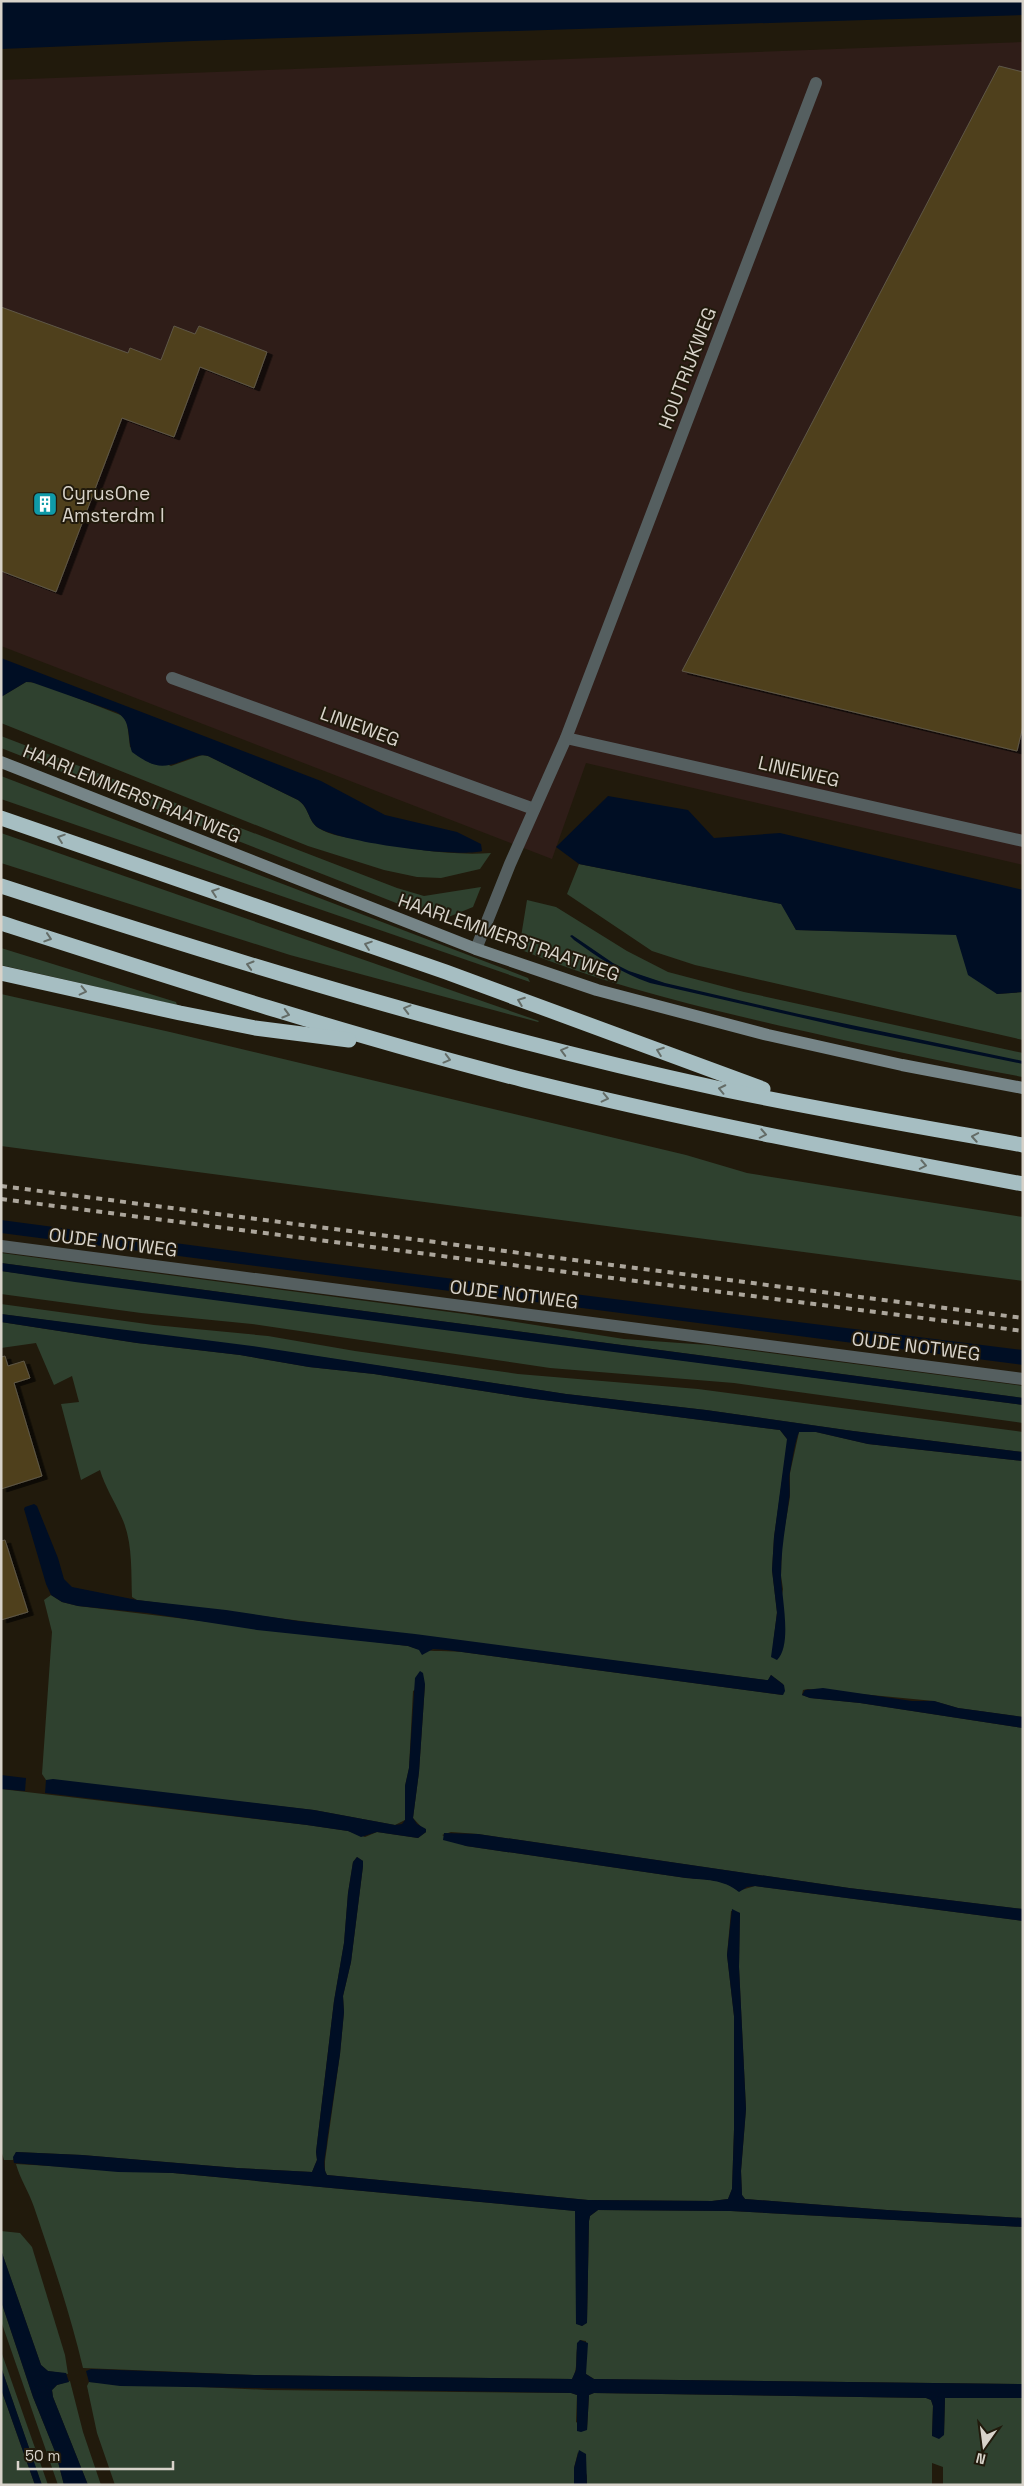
<svg xmlns="http://www.w3.org/2000/svg" width="1024" height="2486" viewBox="0 0 1024 2486" font-family="'Space Grotesk',sans-serif">
<style>
.industrial{fill:#2f1d18}
.green{fill:#2f412f}
.water{fill:#000e24}
.building{fill:#50401c;stroke:#5e5747;filter:url(#shadow)}
.lines{fill:none;stroke-linecap:round;stroke-linejoin:round}
.street{stroke:#555f60;stroke-width:12}
.secondary{stroke:#768588;stroke-width:12}
.highway{stroke:#a6bec2;stroke-width:15}
.rail{stroke:#aca69c;stroke-width:4;stroke-dasharray:6 6;stroke-linecap:butt}
.oneway{stroke:#646c67}
.labels{text-anchor:middle;stroke-width:4;stroke-linejoin:round;paint-order:stroke}
.street-label{font-size:19px;fill:#d8d3ca;stroke:#211a0c}
.poi-label{font-size:19px;fill:#d8d3ca;stroke:#211a0c;text-anchor:start}
</style>
<defs>
<filter id="shadow"><feDropShadow dx="5.5" dy="3" stdDeviation="0" flood-color="#0009"/></filter>
</defs>
<rect width="100%" height="100%" fill="#211a0c"/>
<!-- industrial -->
<polygon class="industrial" points="1023,42 1023,865 586,763 552,859 1,646 1,80"/>
<!-- green -->
<g class="green">
<path d="M26,682L39,683L123,716L127,722L130,747L171,766L202,755L208,756L298,800C309,807 308,820 317,827C331,837 349,837 365,840C407,848 448,856 491,853L480,869L441,878L417,877L384,870L308,846L1,723V697Z"/>
<polygon points="1,736 397,888 424,896 481,887 473,907 446,918 414,910 1,748"/>
<polygon points="1,776 528,978 530,982 1,799"/>
<polygon points="1,833 539,1021 538,1022 290,955 1,863"/>
<polygon points="579,864 782,904 796,930 957,934 997,994 1023,992 1023,1040 695,965 652,951 567,894"/>
<path d="M527,900L556,907L627,951L668,972L744,992L1023,1053V1077C942,1062 861,1044 781,1026C692,1005 603,984 519,949Z"/>
<polygon points="1,948 176,1002 177,1005 1,965"/>
<polygon points="1,994 170,1032 686,1155 747,1173 1023,1217 1023,1281 1,1146"/>
<polygon points="1,1253 465,1314 624,1339 708,1345 1023,1386 1023,1398 1,1263"/>
<polygon points="1,1271 1023,1405 1023,1423 734,1383 550,1368 252,1324 141,1313 1,1294"/>
<polygon points="1,1304 154,1325 268,1336 355,1351 518,1374 698,1389 1023,1432 1023,1452 853,1431 706,1410 566,1394 294,1353 1,1314"/>
<path d="M1,1322L137,1343L240,1355L309,1367L374,1374L528,1398L780,1430L787,1439V1446L774,1537L772,1570L777,1612L773,1645L783,1589L781,1576L782,1543L790,1497V1473L799,1432H816L868,1444L1023,1461V1717L958,1708L934,1701L808,1689L803,1690L802,1695L810,1698L860,1703L1023,1728V1909L849,1888L478,1834L451,1832L442,1835L466,1846L686,1878C704,1880 724,1878 738,1891L755,1886L1023,1921V2218L887,2210L745,2199L742,2195L741,2171L746,2109L739,1967L740,1913L731,1911L727,1955L734,2016V2130L732,2189L728,2199L712,2201L588,2200L327,2175L325,2171V2161L340,2054L344,2012L343,1996L351,1962L363,1866V1861L357,1857L353,1862L348,1893L344,1943L334,2001L316,2152L317,2160L312,2172L237,2168L82,2155L16,2152L13,2160H4L1,2150V1789L307,1825L348,1831L365,1837L377,1832L418,1838L426,1832L413,1818L419,1772L425,1684L413,1691L409,1768L405,1786V1820L395,1825L314,1810L46,1780L42,1774L52,1632L44,1600L51,1595L62,1602L78,1606L408,1646C427,1653 442,1650 462,1652L782,1695L783,1684L771,1675L768,1680H766L137,1600L132,1597C131,1571 133,1540 121,1516C114,1500 105,1487 100,1470L81,1480L61,1404L79,1402L72,1376L54,1385L36,1343L1,1348Z"/>
<path d="M16,2164L173,2173L576,2211V2323L582,2326L587,2322L589,2221L590,2216L598,2210L731,2211L1023,2227V2384L594,2379L586,2374V2341L580,2340C573,2352 580,2367 572,2379L254,2375L83,2368C70,2313 52,2260 34,2207C29,2192 20,2179 16,2164Z"/>
<polygon points="1,2231 20,2233 32,2247 65,2355 68,2374 48,2371 41,2365 1,2250"/>
<polygon points="1,2301 33,2397 56,2454 64,2485 58,2485 1,2321"/>
<polygon points="1,2351 48,2485 42,2485 40,2480 1,2367"/>
<polygon points="70,2381 83,2432 101,2485 88,2485 53,2397 52,2390 57,2385"/>
<polygon points="89,2382 268,2390 571,2393 577,2395 576,2422 587,2430 589,2395 594,2393 926,2398 931,2400 933,2406 932,2436 944,2435 945,2398 949,2396 1023,2398 1023,2485 943,2485 943,2467 932,2463 932,2485 587,2485 587,2476 578,2452 574,2468 574,2485 115,2485 97,2433 87,2386"/>
<polygon points="1,2389 35,2485 1,2485"/>
</g>
<!-- water -->
<g class="water">
<polygon points="1,1 1023,1 1023,15 193,41 1,49"/>
<path d="M1,658L321,781L385,815L457,832L481,844L482,851C458,858 338,842 317,827C308,820 309,807 298,800L208,756C201,754 195,757 188,759C162,769 156,769 132,752C127,737 132,720 116,712L31,682H26L1,697Z"/>
<polygon points="608,796 688,810 714,838 780,833 1023,890 1023,992 997,994 968,975 956,935 796,930 781,904 579,864 556,847"/>
<path d="M572,935L613,963L629,971L665,983L799,1014L1023,1061V1064L851,1029L650,983C621,973 599,958 574,940L570,936Z"/>
<polygon points="1,1220 303,1260 1023,1350 1023,1365 1,1233"/>
<polygon points="1,1263 1023,1398 1023,1405 75,1282 1,1271"/>
<path d="M1,1314L259,1347L566,1394L706,1410L853,1431L1023,1452V1461L868,1444L816,1432H799C795,1441 792,1461 790,1472C788,1481 791,1490 789,1499C786,1524 781,1549 781,1575C781,1595 793,1645 777,1660L771,1657L777,1613L772,1570L774,1537L787,1439L780,1430L528,1398L374,1374L309,1367L240,1355L137,1343L1,1322Z"/>
<polygon points="34,1504 37,1506 58,1558 64,1579 72,1587 137,1600 226,1610 298,1621 415,1634 766,1680 768,1680 771,1675 784,1685 785,1691 783,1695 447,1650 433,1649 422,1655 419,1650 408,1646 257,1630 147,1613 78,1606 62,1602 51,1595 46,1584 24,1509 25,1507"/>
<polygon points="420,1671 423,1673 425,1684 419,1772 413,1818 417,1824 426,1829 426,1832 418,1838 377,1832 361,1837 348,1831 307,1825 45,1793 46,1780 53,1779 314,1810 395,1825 402,1824 405,1820 405,1786 409,1768 415,1678"/>
<polygon points="823,1688 912,1701 934,1701 958,1708 1023,1717 1023,1728 860,1703 810,1698 802,1695 805,1690"/>
<polygon points="1,1775 26,1778 25,1791 1,1789"/>
<path d="M444,1833L478,1834L849,1888L1023,1909V1921L755,1886L747,1887L739,1892C723,1879 706,1880 686,1878L466,1846L443,1840Z"/>
<path d="M357,1857L363,1861V1866L351,1962L343,1996L344,2012L340,2054L327,2141C327,2151 321,2165 327,2175L588,2200L712,2201L728,2199L732,2189L734,2130V2016L727,1955L732,1909L740,1913L739,1967L746,2109L741,2171L742,2195L745,2199L887,2210L1023,2218V2227L731,2211L598,2210L590,2216L589,2221L587,2323L582,2326L576,2324L575,2211L173,2173L118,2172L14,2163L13,2157L16,2152L82,2155L237,2168L312,2172L317,2160L316,2152L334,2001L344,1943L348,1893L353,1862Z"/>
<polygon points="1,2250 41,2365 48,2371 66,2373 69,2382 57,2385 52,2390 53,2397 88,2485 64,2485 56,2454 33,2397 1,2301"/>
<polygon points="580,2340 588,2343 586,2374 594,2379 1023,2384 1023,2398 945,2398 944,2435 939,2439 932,2436 933,2406 931,2400 926,2398 594,2393 589,2395 587,2430 581,2432 577,2431 577,2395 571,2393 120,2386 89,2382 86,2371 91,2369 254,2375 572,2379 576,2370 577,2343"/>
<polygon points="1,2367 42,2485 35,2485 1,2389"/>
<polygon points="579,2450 586,2454 587,2485 574,2485 574,2468"/>
</g>
<!-- building -->
<g class="building">
<polygon points="999,66 1023,72 1023,726 1017,751 682,671"/>
<polygon points="1,307 128,353 130,348 161,360 174,326 195,334 199,326 267,352 254,388 200,367 174,437 122,418 56,592 1,571"/>
<polygon points="5,1356 8,1366 24,1361 30,1378 14,1383 42,1476 1,1489 1,1357"/>
<polygon points="5,1540 28,1612 1,1620 1,1541"/>
</g>
<g class="lines">
<!-- street -->
<g class="street">
<polyline points="172,678 534,809"/>
<polyline points="566,738 1023,841"/>
<polyline points="476,949 510,864 566,738 816,83"/>
<polyline points="1,1246 1023,1379"/>
</g>
<!-- secondary -->
<polyline class="secondary" points="1,762 476,949 597,990 768,1035 902,1065 1023,1088"/>
<!-- highway -->
<g class="highway">
<polyline points="1,818 446,972 763,1089"/>
<path d="M1,886C238,963 477,1036 721,1089C821,1110 922,1127 1023,1145"/>
<path d="M1,923C175,979 348,1035 524,1080C689,1121 856,1153 1023,1184"/>
<polyline points="1,973 180,1013 255,1028 349,1040"/>
</g>
<!-- rail -->
<g class="rail">
<polyline points="1,1186 1023,1318"/>
<polyline points="1,1199 1023,1331"/>
</g>
</g>
<!-- one-way arrows -->
<defs><path id="oneway-chevron" d="M-2-3.5L2.5 0L-2 3.5" fill="none" stroke-width="1.6" stroke-linecap="round" stroke-linejoin="round" transform="scale(1.25)"/></defs>
<g class="oneway">
<use href="#oneway-chevron" transform="translate(61 838) rotate(-161)"/>
<use href="#oneway-chevron" transform="translate(215 892) rotate(-161)"/>
<use href="#oneway-chevron" transform="translate(48 938) rotate(18)"/>
<use href="#oneway-chevron" transform="translate(368 945) rotate(-161)"/>
<use href="#oneway-chevron" transform="translate(250 965) rotate(-164)"/>
<use href="#oneway-chevron" transform="translate(83 991) rotate(13)"/>
<use href="#oneway-chevron" transform="translate(521 1001) rotate(-159)"/>
<use href="#oneway-chevron" transform="translate(407 1009) rotate(-165)"/>
<use href="#oneway-chevron" transform="translate(286 1014) rotate(16)"/>
<use href="#oneway-chevron" transform="translate(564 1051) rotate(-165)"/>
<use href="#oneway-chevron" transform="translate(660 1051) rotate(-160)"/>
<use href="#oneway-chevron" transform="translate(447 1059) rotate(15)"/>
<use href="#oneway-chevron" transform="translate(722 1089) rotate(-168)"/>
<use href="#oneway-chevron" transform="translate(605 1098) rotate(13)"/>
<use href="#oneway-chevron" transform="translate(763 1134) rotate(11)"/>
<use href="#oneway-chevron" transform="translate(975 1137) rotate(-170)"/>
<use href="#oneway-chevron" transform="translate(923 1165) rotate(11)"/>
</g>
<!-- icons -->
<defs>
<symbol id="building-square" viewBox="-11 -11 22 22"><rect x="-9" y="-9" width="18" height="18" rx="4" fill="#0f9aa8" stroke="#211a0c"/><path d="M-4-6H4V6H1V3H-1V6H-4ZM-2.5-4.3h1.7v1.8h-1.7ZM.8-4.3h1.7v1.8H.8ZM-2.5-1h1.7V.8h-1.7ZM.8-1h1.7V.8H.8Z" fill="#fff"/></symbol>
</defs>
<g fill-rule="evenodd">
<use href="#building-square" x="31" y="490" width="28" height="28"/>
</g>
<g class="labels">
<!-- street labels -->
<g class="street-label">
<text transform="translate(687 368) rotate(-69)" y="7">HOUTRIJKWEG</text>
<text transform="translate(360 726) rotate(20)" y="7">LINIEWEG</text>
<text transform="translate(799 771) rotate(13)" y="7">LINIEWEG</text>
<text transform="translate(132 793) rotate(22)" y="7">HAARLEMMERSTRAATWEG</text>
<text transform="translate(509 937) rotate(19)" y="7">HAARLEMMERSTRAATWEG</text>
<text transform="translate(113 1242) rotate(7)" y="7">OUDE NOTWEG</text>
<text transform="translate(514 1294) rotate(7)" y="7">OUDE NOTWEG</text>
<text transform="translate(916 1346) rotate(7)" y="7">OUDE NOTWEG</text>
</g>
<!-- poi labels -->
<g class="poi-label">
<text x="62" y="500">CyrusOne<tspan x="62" dy="22">Amsterdm I</tspan></text>
</g>
</g>
<!-- border -->
<rect width="1024" height="2486" fill="none" stroke="#d8d3ca" stroke-width="5"/>
<!-- north arrow -->
<g transform="translate(984 2446) rotate(194)" stroke="#211a0c" stroke-width="4" paint-order="stroke">
<path d="M0-4L9 19L0 12L-9 19Z" fill="#d8d3ca"/>
<text y="-8" font-size="14" font-weight="bold" text-anchor="middle" fill="#d8d3ca">N</text>
</g>
<!-- scale -->
<path d="M18 2461v8h155v-8" fill="none" stroke="#d8d3ca" stroke-width="2.5"/>
<text x="25" y="2461" font-size="15" fill="#d8d3ca" stroke="#211a0c" stroke-width="4" paint-order="stroke">50 m</text>
</svg>
